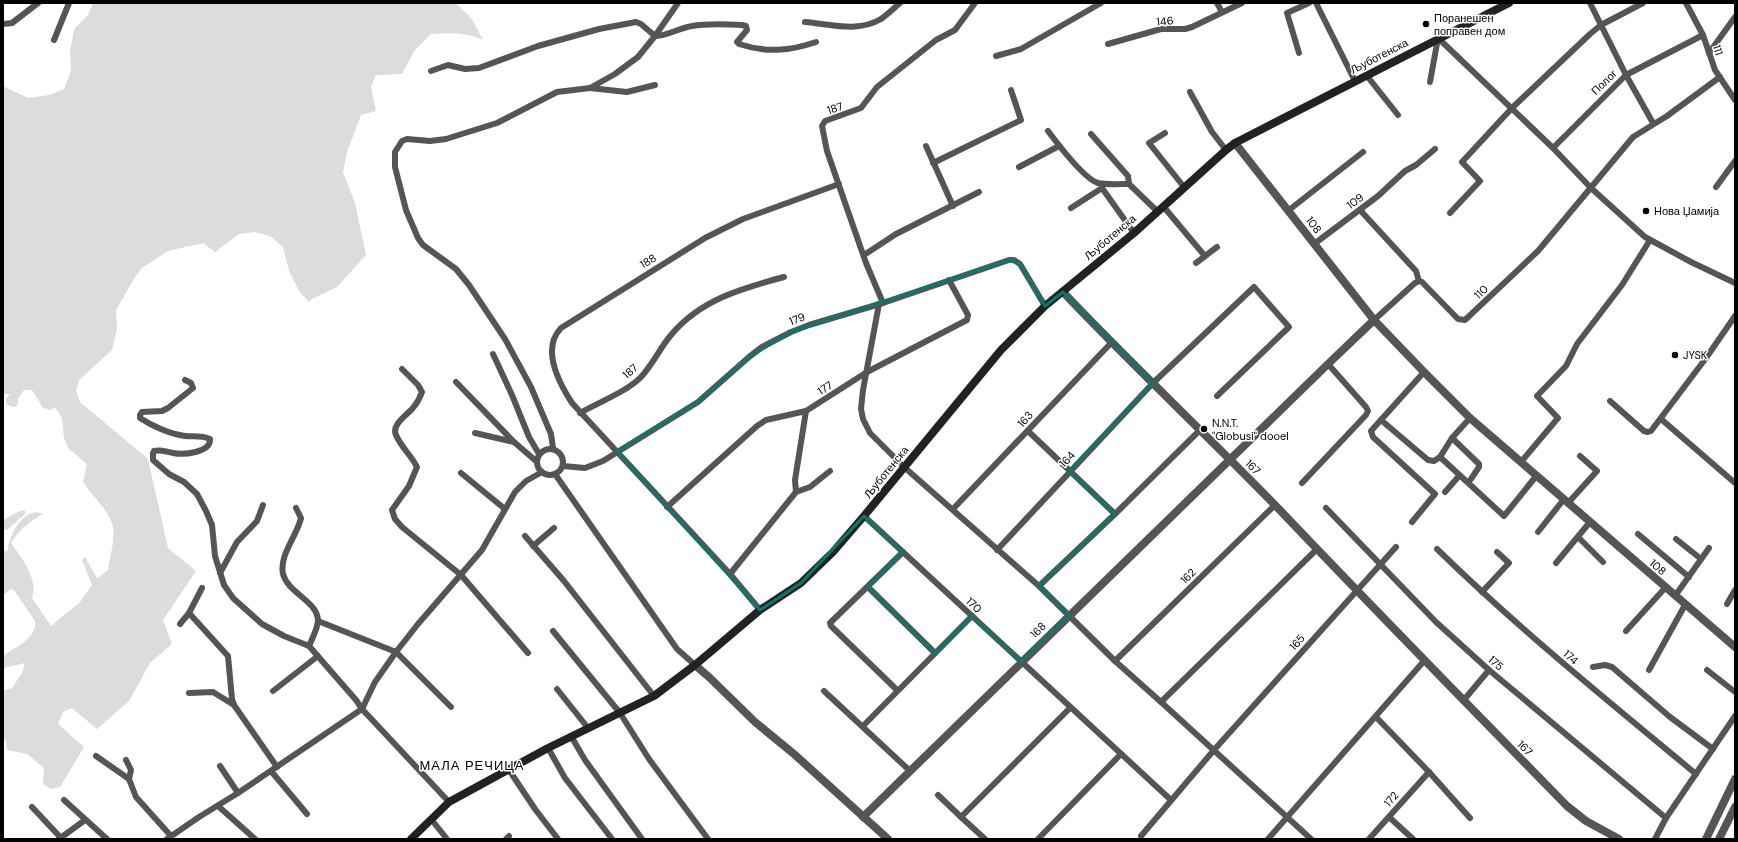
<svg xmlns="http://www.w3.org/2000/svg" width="1738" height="842" viewBox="0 0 1738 842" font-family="'DM Sans',sans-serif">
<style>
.green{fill:#dcdcdc}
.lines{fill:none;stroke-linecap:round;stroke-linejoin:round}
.minor{stroke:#555;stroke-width:6}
.tertiary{stroke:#555;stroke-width:8}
.secondary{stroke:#222;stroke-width:8}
.marked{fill:none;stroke:#0f766e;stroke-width:3;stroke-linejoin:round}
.poi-dot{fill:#000;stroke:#fff;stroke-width:1.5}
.labels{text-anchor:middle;stroke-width:3;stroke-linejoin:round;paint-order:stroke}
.poi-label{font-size:11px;fill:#000;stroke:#fff;text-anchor:start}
.street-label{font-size:11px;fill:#000;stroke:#fff}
.quarter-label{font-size:13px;letter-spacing:1px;fill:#000;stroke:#fff}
</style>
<rect width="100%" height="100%" fill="#fff"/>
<!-- green -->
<g class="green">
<path d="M93,3H456L472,19L483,40C465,32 449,33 431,34L415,50L402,74L376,75L371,87L376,111L361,115L347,152L343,172L355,203L366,255L337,287L312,299L309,302L299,291L289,271L283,247L270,236L255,232L239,234L215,252L203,243L168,251L142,268L135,277L116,310L117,329L112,350L79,380L76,391L80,402L148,459L168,548L196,571L163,620L172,644L150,663L129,701L97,729L72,708L63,712L58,724L84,747L60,787L51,789L43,784L44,768L27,754L7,750L6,741L3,736V691L12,688L22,673L25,663L7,667L3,670V656C15,647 37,639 35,621L14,590L11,589L3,595V548L5,552L8,550C8,535 26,505 43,514C29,522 19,530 11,543C21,557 39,579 32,598L51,626L80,602L92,585L82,560L85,557L97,578L108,570C110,557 115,540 113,527C109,510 92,496 83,482L87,464L68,448L64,438L62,418L55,407L51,410L43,408L32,390H24L19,397L17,406L13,407L6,404V399L10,394H3V86L28,98L49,95L64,89L71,71L70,52L74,29L88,15Z"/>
<polygon points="25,510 25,514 7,530 3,529 3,520 18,512"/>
</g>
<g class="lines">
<!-- minor -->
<g class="minor">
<polyline points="1217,3 1222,12"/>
<polyline points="1316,3 1355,81"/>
<polyline points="1590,3 1626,75 1653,123"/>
<polyline points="1686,3 1703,35 1715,70 1735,100"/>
<path d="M805,22C831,24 857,33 881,19C888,14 894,8 900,3"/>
<polyline points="3,24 12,23 38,3"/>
<polyline points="1438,38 1553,148 1591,188 1645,237 1691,262 1735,283"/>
<polyline points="54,40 69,3"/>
<polyline points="1108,44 1161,29 1185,29 1192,27 1242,3"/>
<polyline points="1299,53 1287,13 1309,3"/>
<polyline points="1709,53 1735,17"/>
<polyline points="996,56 1021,49 1101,3"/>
<path d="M431,71L448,65L465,69L479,68L538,46L599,29L636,22L641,24L655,36C667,36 679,28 692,26C708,23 725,24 742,25L746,26L747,30L737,42L739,44C766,53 790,51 816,42"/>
<polyline points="1367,76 1398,115"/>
<polyline points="1430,82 1438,38"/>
<polyline points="590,88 627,92 655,85"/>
<polyline points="1190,92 1212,132 1226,150"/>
<path d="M1048,131C1057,143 1084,179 1098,183C1107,185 1120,184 1129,184"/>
<polyline points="1165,133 1149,143 1184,187"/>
<polyline points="1091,134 1128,176 1129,184 1157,211"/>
<polyline points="926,146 953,206"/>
<polyline points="1553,148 1626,75 1703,35"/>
<polyline points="933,163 1021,120 1011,90"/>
<polyline points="1019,167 1059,146"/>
<polyline points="1716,187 1735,161"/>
<polyline points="1163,206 1204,255"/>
<polyline points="1071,208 1102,188 1134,233"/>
<polyline points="1289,210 1363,152"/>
<polyline points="1360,210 1416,271 1419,281"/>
<polyline points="1450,213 1480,181 1462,162 1512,108 1590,34 1601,25 1643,3"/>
<polyline points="1314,244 1378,196 1405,171 1416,165 1435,149"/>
<polyline points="864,255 896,234 979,192"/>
<polyline points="1196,263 1217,247"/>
<polyline points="883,303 866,263 827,151 822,126 825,121 861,108 877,87 936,40 955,30 975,3"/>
<polyline points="879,304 863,390 861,409 863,419 870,433 904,467 1039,586 1115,661 1161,702 1311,839"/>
<polyline points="1374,320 1415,283 1419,281 1422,282 1458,319 1465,320 1538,251 1633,137 1667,116 1720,77"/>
<polyline points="493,354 512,395 529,437 539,454"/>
<path d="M402,369L418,385L422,392C420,398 417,403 413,408C407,415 391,425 396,435C401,447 411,455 417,467L409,486L392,510L395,519L402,527L461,575L528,653"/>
<path d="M185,380L191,383L193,388L168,408L162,411L142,412L140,415V418C152,426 170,434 185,436C193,437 201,435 210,439C211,453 183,455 173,453C166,452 161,449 154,451L153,453V460L169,474L184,482L197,494L206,511L212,525L215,556L224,585L233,598L262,624L284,636L309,646L356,700L362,709L449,802"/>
<polyline points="456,382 514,442 536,461"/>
<polyline points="1610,401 1644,431 1648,432 1651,431 1706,358 1735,316"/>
<path d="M580,413C597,403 628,391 641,377C653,364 660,348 671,335C700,300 742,288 784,277"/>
<polyline points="1470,418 1452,438 1440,457 1504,516 1537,475"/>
<polyline points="1661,419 1735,483"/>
<polyline points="1381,420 1428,460 1434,461 1440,457"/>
<polyline points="1028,431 1115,514"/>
<polyline points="475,433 514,442"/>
<polyline points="1452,438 1479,464 1479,467 1471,479"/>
<polyline points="553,448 551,434 531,387 505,339 469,285 456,269 423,245 418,238 406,210 395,167 395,152 402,141 407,139 430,141 446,139 497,123 557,92 590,88 615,74 638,57 655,36 678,3"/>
<circle cx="550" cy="462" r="13"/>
<polyline points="1521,462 1558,418 1537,396 1566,366 1577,344 1622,285 1650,240"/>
<polyline points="563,466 585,468 603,461 698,402 749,357 762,347 791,332 809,325 883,303 1009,260 1014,260 1020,264 1045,306"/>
<polyline points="461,473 505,509"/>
<polyline points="555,474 677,649 695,665"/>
<polyline points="1302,483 1366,415 1368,411 1366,407 1328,364"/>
<polyline points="796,492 795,480 806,411"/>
<polyline points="1445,492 1459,476"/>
<polyline points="1568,503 1597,471 1580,456"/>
<polyline points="667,507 757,426 766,420 806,411 867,372 967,320 968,315 949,280"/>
<path d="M296,508L301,518C297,536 279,555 283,574C288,593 317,601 318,620C318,628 312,639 309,646"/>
<polyline points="1326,508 1436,622 1489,670 1666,818"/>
<polyline points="953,509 1111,343"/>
<polyline points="864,516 1171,800"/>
<polyline points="1412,522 1435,494 1373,437 1371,431 1424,372"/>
<polyline points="1538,532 1564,499"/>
<polyline points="1638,534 1689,577"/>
<polyline points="525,536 564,581 654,696"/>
<polyline points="1578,537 1603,562"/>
<polyline points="1676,539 1701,559"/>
<polyline points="533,546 554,528"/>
<path d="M1437,549C1519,629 1608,701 1696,774"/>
<polyline points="997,550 1153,383 1254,287 1289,327 1217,396"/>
<polyline points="1556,563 1590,522"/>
<polyline points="220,573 237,542 257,521 263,505"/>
<polyline points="730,574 796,492 810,487 830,471"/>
<polyline points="1039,586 1115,514 1200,430"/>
<polyline points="868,587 935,653"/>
<polyline points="1482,592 1509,563 1497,552"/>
<polyline points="1675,596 1709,548"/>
<polyline points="1727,604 1735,590"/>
<path d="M760,610L730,574L572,403C559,383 541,349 561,328L705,238L743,219L839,184"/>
<polyline points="189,613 228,656 232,699 234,705 277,767"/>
<polyline points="318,621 396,652 451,707"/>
<polyline points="180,624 189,613 202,588"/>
<polyline points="553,631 620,713 649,759 708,839"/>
<polyline points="1626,631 1665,588"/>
<polyline points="1115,661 1275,505"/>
<polyline points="1593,667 1605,665 1612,667 1670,717 1713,749"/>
<polyline points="1649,670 1685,605"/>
<polyline points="1707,670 1735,692"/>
<polyline points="557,689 588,728"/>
<polyline points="897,690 831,626 830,623 903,552"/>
<polyline points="273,691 318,656"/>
<polyline points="824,691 909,770"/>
<polyline points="189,693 213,692 234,705"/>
<polyline points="1463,701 1489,670"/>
<polyline points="1161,702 1316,550"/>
<polyline points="1376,717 1429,772 1470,818"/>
<polyline points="863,726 972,616"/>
<polyline points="571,736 585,760 642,839"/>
<polyline points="548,748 565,778 612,839"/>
<polyline points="96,756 129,779 136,797 171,836"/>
<polyline points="126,760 131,770 129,779"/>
<polyline points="220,766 238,793"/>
<polyline points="509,770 535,809 558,839"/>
<polyline points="271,771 307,814"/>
<polyline points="938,795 961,817 1070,708"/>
<polyline points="64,800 107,839"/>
<polyline points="218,806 255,839"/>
<polyline points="32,807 61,838"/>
<polyline points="961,817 985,839"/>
<polyline points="1389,817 1413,839"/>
<polyline points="431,819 447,839"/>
<polyline points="1141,836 1214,750 1396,547"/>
<polyline points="59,839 85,820"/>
<polyline points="167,839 199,817 238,793 362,709 375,682 396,652 418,624 482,550 515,492 526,481 542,472"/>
<polyline points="506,839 509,836"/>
<polyline points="1038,839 1121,754"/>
<polyline points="1268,839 1424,661"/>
<polyline points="1369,839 1429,772"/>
<polyline points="1655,839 1666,818 1735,716"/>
</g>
<!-- tertiary -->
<g class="tertiary">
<polyline points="1235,143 1374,320 1424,372 1470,418 1735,647"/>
<path d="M1063,292C1132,365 1205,433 1275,505C1371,606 1469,706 1567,806L1586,821L1619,839"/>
<polyline points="695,665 710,678 755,722 794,754 888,839"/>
<polyline points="863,817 1328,364 1374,320"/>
<polyline points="1706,839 1735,779"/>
<polyline points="1719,839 1735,807"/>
</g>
<!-- secondary -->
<polyline class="secondary" points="411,839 449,802 548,748 654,696 695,665 760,610 801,583 833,552 864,516 1001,350 1045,306 1134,233 1226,150 1235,143 1509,3"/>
</g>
<!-- marked area -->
<path class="marked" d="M1009,260L1020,264L1045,306L1063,292L1153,383L1069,471L1115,514L1039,586L1069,615L1021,662L972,616L935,653L868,587L903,552L864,516L801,583L760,610L617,451L698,402L749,357L791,332Z"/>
<!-- markers -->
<g class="poi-dot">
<circle cx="1426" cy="24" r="4"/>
<circle cx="1646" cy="211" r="4"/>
<circle cx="1675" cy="355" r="4"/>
<circle cx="1204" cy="429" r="4"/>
</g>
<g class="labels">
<!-- poi labels -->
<g class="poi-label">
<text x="1434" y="22">Поранешен<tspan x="1434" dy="13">поправен дом</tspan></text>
<text x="1654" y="215">Нова Џамија</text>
<text x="1683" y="359">JYSK</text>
<text x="1212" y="427">N.N.T.<tspan x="1212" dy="13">"Globusi" dooel</tspan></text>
</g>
<!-- street labels -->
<g class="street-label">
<text transform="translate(1165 21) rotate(-5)" y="4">146</text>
<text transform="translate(1718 50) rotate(73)" y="4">111</text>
<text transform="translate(1379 56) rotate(-27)" y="4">Љуботенска</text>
<text transform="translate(1604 82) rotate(-44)" y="4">Полог</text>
<text transform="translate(835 108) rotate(-19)" y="4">187</text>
<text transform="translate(1355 201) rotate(-37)" y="4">109</text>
<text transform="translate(1314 225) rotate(53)" y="4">108</text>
<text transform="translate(1110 237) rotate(-40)" y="4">Љуботенска</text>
<text transform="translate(648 261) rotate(-32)" y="4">188</text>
<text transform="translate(1481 292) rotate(-44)" y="4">110</text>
<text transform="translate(797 319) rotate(-21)" y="4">179</text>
<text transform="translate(630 371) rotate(-42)" y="4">187</text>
<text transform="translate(825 388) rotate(-33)" y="4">177</text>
<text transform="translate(1025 419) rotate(-47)" y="4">163</text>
<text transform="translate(1067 459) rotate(-47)" y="4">164</text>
<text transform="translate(1253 467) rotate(45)" y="4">167</text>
<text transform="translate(886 472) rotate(-51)" y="4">Љуботенска</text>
<text transform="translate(1658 567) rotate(41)" y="4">108</text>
<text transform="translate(1188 576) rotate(-44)" y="4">162</text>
<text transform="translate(974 605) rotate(43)" y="4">170</text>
<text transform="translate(1038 630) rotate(-45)" y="4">168</text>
<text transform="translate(1297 642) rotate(-48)" y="4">165</text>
<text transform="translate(1571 657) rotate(41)" y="4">174</text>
<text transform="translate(1496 663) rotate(41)" y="4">175</text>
<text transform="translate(1525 748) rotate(45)" y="4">167</text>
<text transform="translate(1391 799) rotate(-49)" y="4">172</text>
</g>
<!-- quarter labels -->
<g class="quarter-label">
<text x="472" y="770">МАЛА РЕЧИЦА</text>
</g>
</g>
<!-- border -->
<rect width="1738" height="842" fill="none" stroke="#000000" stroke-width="8"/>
</svg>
